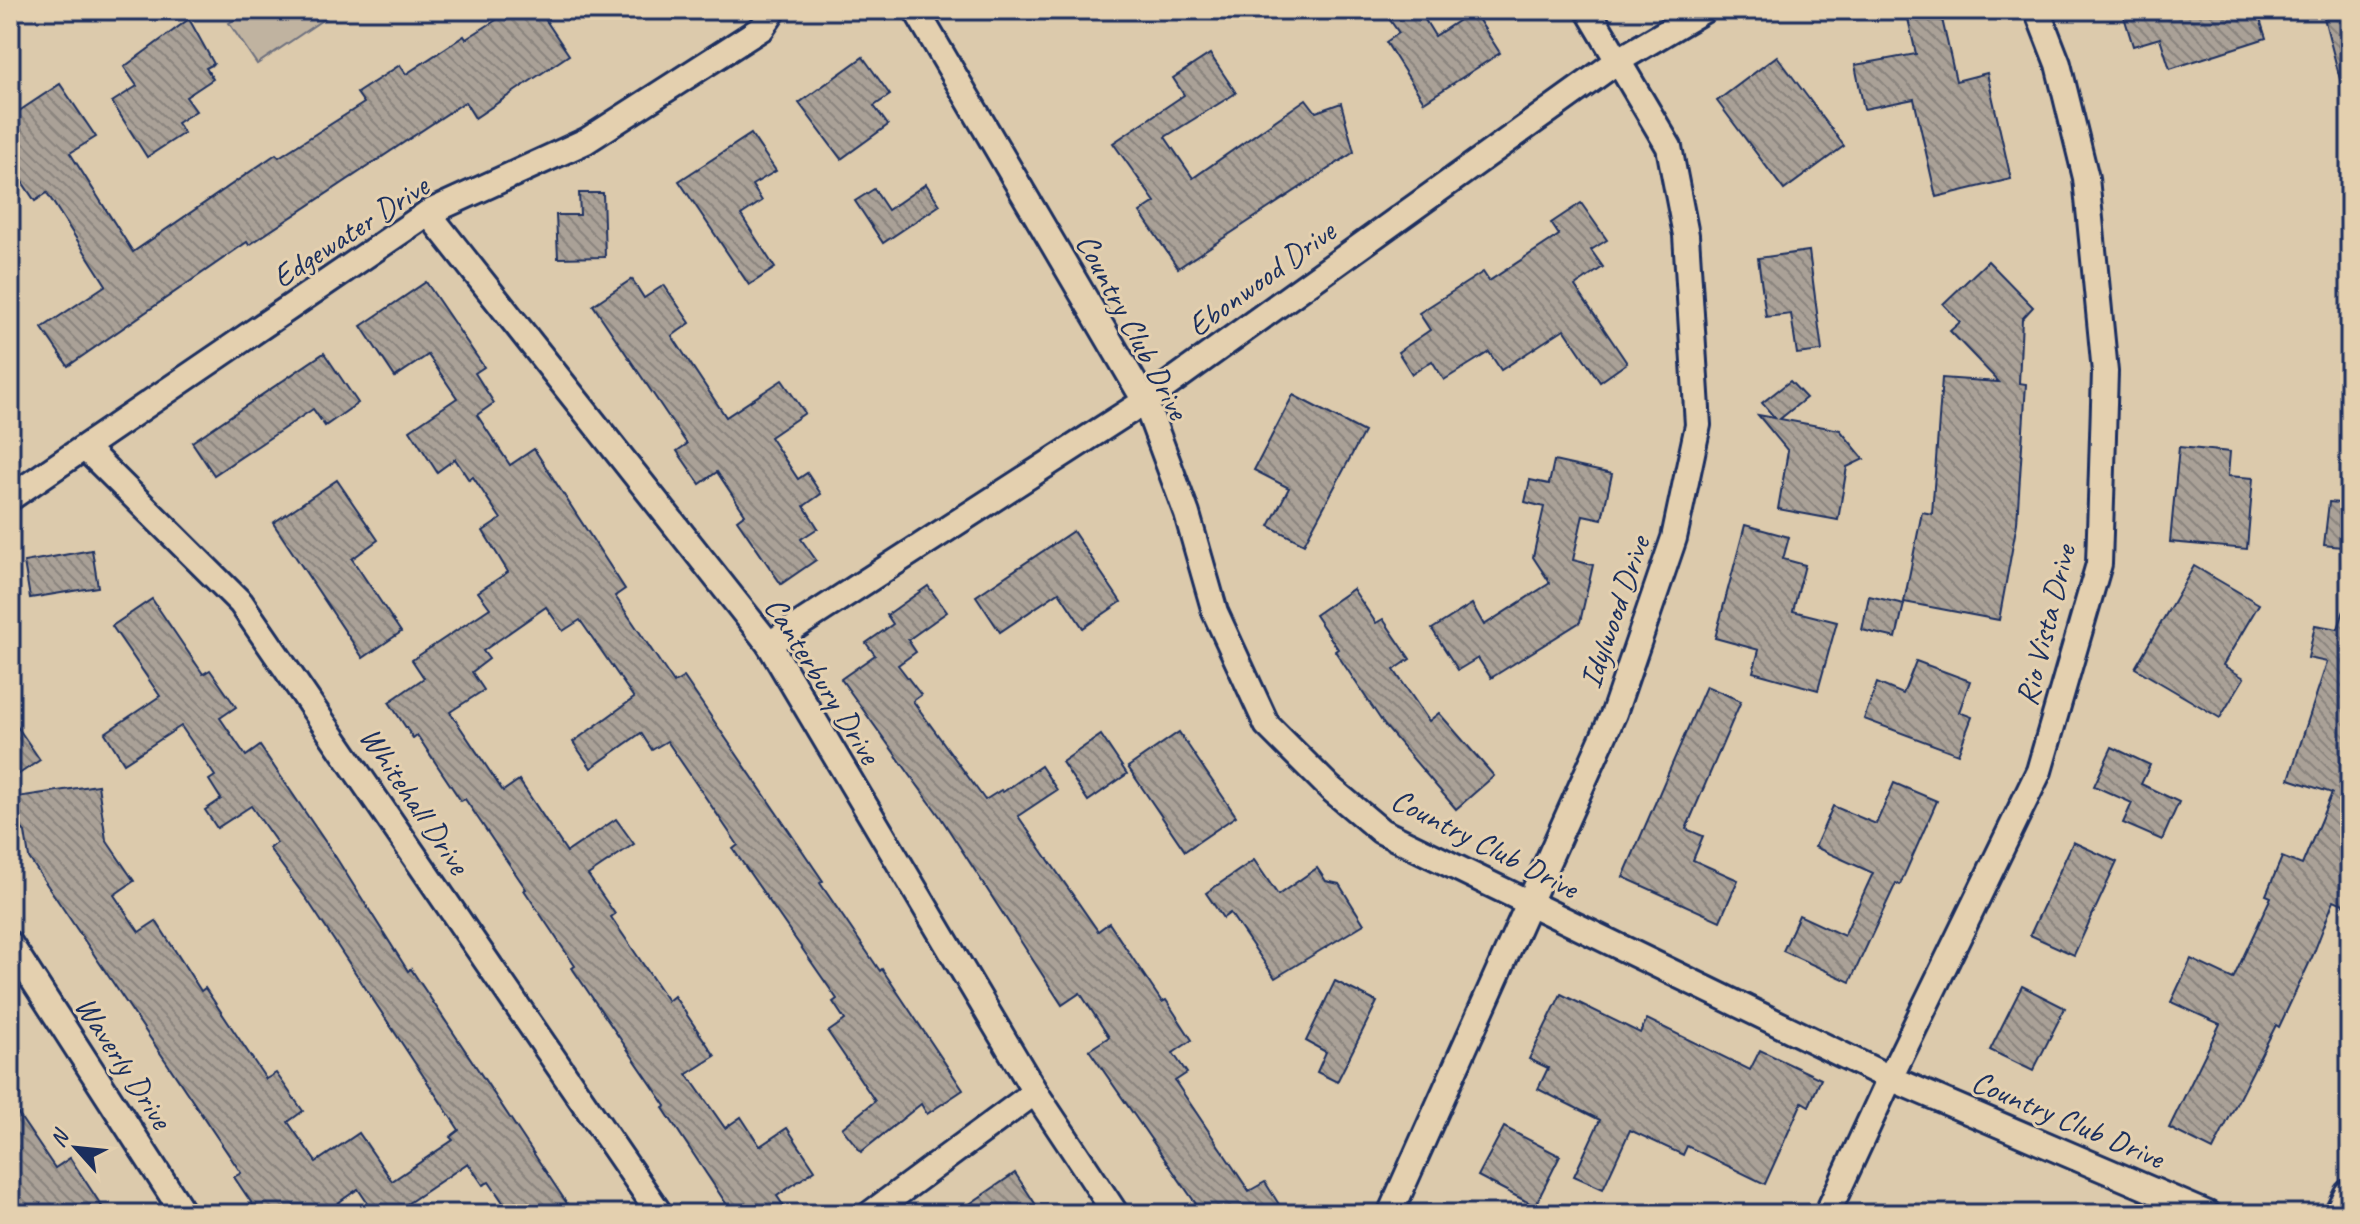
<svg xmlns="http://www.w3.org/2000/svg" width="2360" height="1224" viewBox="0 0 2360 1224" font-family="Caveat,sans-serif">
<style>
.pitch{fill:#c0b3a0;stroke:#6e717f;stroke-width:2}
.building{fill:url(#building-back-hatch);stroke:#1b2f5e;stroke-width:2}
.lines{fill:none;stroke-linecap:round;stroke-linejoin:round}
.minor-casing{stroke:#1b2f5e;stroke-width:30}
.secondary-casing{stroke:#1b2f5e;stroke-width:38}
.minor{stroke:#e4d0af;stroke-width:24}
.secondary{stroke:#e4d0af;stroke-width:32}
.labels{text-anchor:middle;stroke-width:6;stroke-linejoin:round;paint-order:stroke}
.street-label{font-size:32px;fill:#1b2f5e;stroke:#e4d0af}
</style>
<defs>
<pattern id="building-back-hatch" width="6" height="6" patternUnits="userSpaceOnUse" patternTransform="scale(2)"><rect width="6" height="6" fill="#aaa197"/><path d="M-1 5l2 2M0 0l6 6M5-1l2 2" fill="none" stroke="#8a847e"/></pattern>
</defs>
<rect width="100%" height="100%" fill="#dccaac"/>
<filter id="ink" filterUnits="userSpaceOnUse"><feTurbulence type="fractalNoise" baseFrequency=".0125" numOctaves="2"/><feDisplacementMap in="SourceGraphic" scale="16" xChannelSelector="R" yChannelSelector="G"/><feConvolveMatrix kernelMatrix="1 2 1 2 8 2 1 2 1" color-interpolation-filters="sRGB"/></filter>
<g filter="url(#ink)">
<!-- pitch -->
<polygon class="pitch" points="249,10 337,10 257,64 229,23"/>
<!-- building -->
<g class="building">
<polygon points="512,10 539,10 569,55 475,118 465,102 249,245 247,242 68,366 42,328 106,285 47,193 35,201 10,164 10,117 60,84 96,137 70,153 133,252 276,154 279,157 364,103 357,93 400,65 406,74 464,36 466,39"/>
<polygon points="1383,10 1419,10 1435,36 1473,11 1500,53 1424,102 1386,42 1399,33"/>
<polygon points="1906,10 1940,10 1956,81 1987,73 2011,179 1936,197 1914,99 1864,109 1855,65 1916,54"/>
<polygon points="2122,10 2257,10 2266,38 2170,69 2160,38 2133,46"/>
<polygon points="2322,10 2350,10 2350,86 2342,87"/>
<polygon points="189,19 214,64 206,68 213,79 186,97 196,111 177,123 184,133 147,157 112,102 137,86 124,67"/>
<polygon points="1210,54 1236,93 1165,137 1193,178 1306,99 1316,112 1341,103 1354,152 1178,268 1140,212 1155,202 1113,143 1184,95 1173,78"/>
<polygon points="1777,56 1844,146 1784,190 1717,101"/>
<polygon points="863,57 890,95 874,106 888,125 841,159 799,103"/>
<polygon points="751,134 776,171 752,185 762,201 741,215 775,268 749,285 679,181"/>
<polygon points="926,184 940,205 883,243 855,201 874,189 888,210"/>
<polygon points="579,193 603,193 605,257 558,258 556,215 580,215"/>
<polygon points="1581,203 1607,240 1591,250 1603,267 1575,286 1627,363 1600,382 1564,329 1501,370 1489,352 1444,380 1432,361 1412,374 1398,352 1430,330 1419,313 1483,272 1489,281 1559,235 1551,223"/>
<polygon points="1809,251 1822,351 1797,354 1791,314 1766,317 1758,258"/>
<polygon points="1988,261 2033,307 2022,319 2019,383 2026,384 2017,523 1999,620 1904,602 1922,512 1932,514 1942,378 1999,382 1950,331 1960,322 1943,304"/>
<polygon points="632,279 644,298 664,285 690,323 672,336 726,417 782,380 805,413 770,437 798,479 807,473 821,494 804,506 818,528 801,539 816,560 781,584 737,520 745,514 717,472 700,484 677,451 687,444 593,305"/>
<polygon points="426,282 484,367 475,373 494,403 477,415 510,465 534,449 625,589 615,596 674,683 684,677 823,881 820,883 880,971 882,969 963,1090 927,1114 921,1104 861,1152 842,1128 875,1101 828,1032 845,1020 833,1002 837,999 733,849 738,845 667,741 652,750 641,733 591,768 573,742 634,698 580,620 563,631 546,607 483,651 489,659 472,672 484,690 450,712 503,791 519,780 567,852 616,819 634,844 588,875 615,914 611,917 668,1001 674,996 715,1056 687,1074 725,1128 741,1117 760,1146 787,1128 815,1170 777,1196 789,1214 733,1214 663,1108 666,1106 572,968 575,966 524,890 526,889 465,799 461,801 417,735 413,738 389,702 424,678 412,660 490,608 478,592 508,572 483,531 501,519 473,477 469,480 455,459 437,472 410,430 457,398 428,355 395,377 361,326"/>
<polygon points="324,353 358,403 325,426 313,409 214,475 192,442"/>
<polygon points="1790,381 1806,398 1780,419 1840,430 1864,459 1847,467 1838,520 1778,509 1788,451 1758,415 1775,418 1762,403"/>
<polygon points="1293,395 1364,432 1304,544 1269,526 1289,488 1254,470"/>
<polygon points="2179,447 2230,452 2228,476 2253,478 2247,549 2170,542"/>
<polygon points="1554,461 1612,474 1602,519 1583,515 1573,560 1593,565 1580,622 1491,678 1478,658 1458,670 1432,629 1472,604 1484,625 1550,583 1533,557 1544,507 1525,502 1530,480 1549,484"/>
<polygon points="337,480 378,540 352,559 401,632 363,658 273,523"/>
<polygon points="2329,502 2350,504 2350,548 2324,545"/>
<polygon points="1745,525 1789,537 1783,559 1805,565 1793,611 1837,622 1818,690 1753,672 1759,650 1715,638"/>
<polygon points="1073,531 1121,602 1083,628 1059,592 1000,632 976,596"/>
<polygon points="92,550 98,587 30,598 24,562"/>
<polygon points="2194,566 2259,604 2223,665 2244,678 2220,718 2135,668"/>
<polygon points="928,586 947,612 908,640 916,652 898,665 921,695 913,701 985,800 1001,790 1003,792 1041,766 1057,790 1018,816 1098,931 1109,923 1162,1002 1166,1000 1192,1040 1173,1053 1187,1073 1175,1081 1249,1191 1265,1182 1285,1214 1203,1214 1089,1050 1109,1037 1080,993 1062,1005 941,818 841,679 875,655 866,643 893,624 887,615"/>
<polygon points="1353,589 1376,623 1383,619 1410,659 1394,670 1429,721 1439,713 1494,776 1456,809 1385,726 1335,651 1338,649 1315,615"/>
<polygon points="1869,596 1904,604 1896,638 1862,630"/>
<polygon points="152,599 203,674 210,670 236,707 220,718 246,756 260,746 335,856 408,971 411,969 574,1214 511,1214 489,1182 483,1185 468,1163 392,1214 375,1214 358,1189 322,1214 259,1214 234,1177 241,1173 29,858 25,832 10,816 10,798 98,785 106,840 134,881 114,895 139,932 156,921 201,991 205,988 266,1079 276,1073 303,1111 288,1122 316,1162 359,1133 392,1181 453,1140 450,1137 459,1130 308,901 269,848 277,843 251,806 217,828 205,810 221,799 209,780 215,776 181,726 124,763 105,733 160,696 112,626"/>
<polygon points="2345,607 2350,608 2350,907 2334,900 2313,955 2279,1027 2276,1025 2213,1150 2169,1128 2220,1024 2171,1002 2191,959 2233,979 2271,897 2266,895 2282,857 2302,865 2332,793 2289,779 2327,662 2308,658 2315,625 2338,629"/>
<polygon points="1916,661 1970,681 1959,712 1972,717 1958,754 1864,719 1877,683 1903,694"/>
<polygon points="1706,686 1741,701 1686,829 1703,836 1693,860 1738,880 1720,921 1623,877"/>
<polygon points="10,716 40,760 10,780"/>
<polygon points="1179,732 1236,816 1185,851 1128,767"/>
<polygon points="1101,735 1127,774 1088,801 1062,762"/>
<polygon points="2112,747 2150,765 2141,784 2179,802 2162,840 2123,823 2132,803 2094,786"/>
<polygon points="1894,783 1937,801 1900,885 1896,883 1850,982 1783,951 1799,915 1844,936 1873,873 1815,847 1833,806 1876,824"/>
<polygon points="2073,842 2117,862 2074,955 2030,935"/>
<polygon points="1254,860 1278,895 1317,868 1326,881 1339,884 1364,924 1275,978 1230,913 1223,918 1206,893"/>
<polygon points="1335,981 1377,1002 1337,1082 1317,1072 1326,1052 1306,1041"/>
<polygon points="2022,986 2065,1008 2033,1071 1990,1050"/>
<polygon points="1561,994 1640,1033 1647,1019 1750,1070 1760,1050 1821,1079 1809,1106 1802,1102 1765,1184 1687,1146 1683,1155 1630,1130 1603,1189 1574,1176 1600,1120 1538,1089 1548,1068 1529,1059"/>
<polygon points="10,1102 55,1168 70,1158 107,1214 20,1214 10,1200"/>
<polygon points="1504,1127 1560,1156 1535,1206 1478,1176"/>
<polygon points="1015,1173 1042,1214 955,1214"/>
</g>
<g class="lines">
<defs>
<g id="minor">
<polyline points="916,10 1145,401 1187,514 1215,612 1267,725 1330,788 1381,831 1890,1078 2208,1214"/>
<polyline points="428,213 769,644 1035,1092 1116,1214"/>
<polyline points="85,448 241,603 660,1214"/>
<polyline points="10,498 428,213 586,141 762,28 774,10"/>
<polyline points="769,644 1145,401 1619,60 1704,10"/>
<polyline points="10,944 184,1214"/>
<polyline points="870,1214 1035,1092"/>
<polyline points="1390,1214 1614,713 1674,538 1698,425 1686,235 1669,147 1588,10"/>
<polyline points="1827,1214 1890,1078 2039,771 2099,564 2105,372 2086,178 2058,64 2037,10"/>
</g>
<polyline id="secondary" points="2341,1214 2350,1196"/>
</defs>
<!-- minor casing -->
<use href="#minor" class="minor-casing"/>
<!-- secondary casing -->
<use href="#secondary" class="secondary-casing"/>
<!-- minor -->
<use href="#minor" class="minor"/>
<!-- secondary -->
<use href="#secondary" class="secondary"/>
</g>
</g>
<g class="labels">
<!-- street labels -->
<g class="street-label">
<text transform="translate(350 231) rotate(-33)" y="11">Edgewater Drive</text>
<text transform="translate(1261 278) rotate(-36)" y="11">Ebonwood Drive</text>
<text transform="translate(1133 326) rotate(62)" y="11">Country Club Drive</text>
<text transform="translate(1614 612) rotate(-71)" y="11">Idylwood Drive</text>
<text transform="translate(2045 625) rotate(-76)" y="11">Rio Vista Drive</text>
<text transform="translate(823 680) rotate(58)" y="11">Canterbury Drive</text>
<text transform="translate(415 800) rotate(56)" y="11">Whitehall Drive</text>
<text transform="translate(1485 843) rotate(27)" y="11">Country Club Drive</text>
<text transform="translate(124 1062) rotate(57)" y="11">Waverly Drive</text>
<text transform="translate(2068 1119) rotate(23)" y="11">Country Club Drive</text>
</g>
</g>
<!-- margin -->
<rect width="2360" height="1224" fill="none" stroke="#e4d0af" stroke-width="40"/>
<rect x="20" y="20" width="2320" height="1184" fill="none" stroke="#1b2f5e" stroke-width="3" filter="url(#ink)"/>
<!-- north arrow -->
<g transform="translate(76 1148) rotate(297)" stroke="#e4d0af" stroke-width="6" paint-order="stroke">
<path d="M0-6L14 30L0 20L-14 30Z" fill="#1b2f5e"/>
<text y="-12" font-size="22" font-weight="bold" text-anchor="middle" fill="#1b2f5e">N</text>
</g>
</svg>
